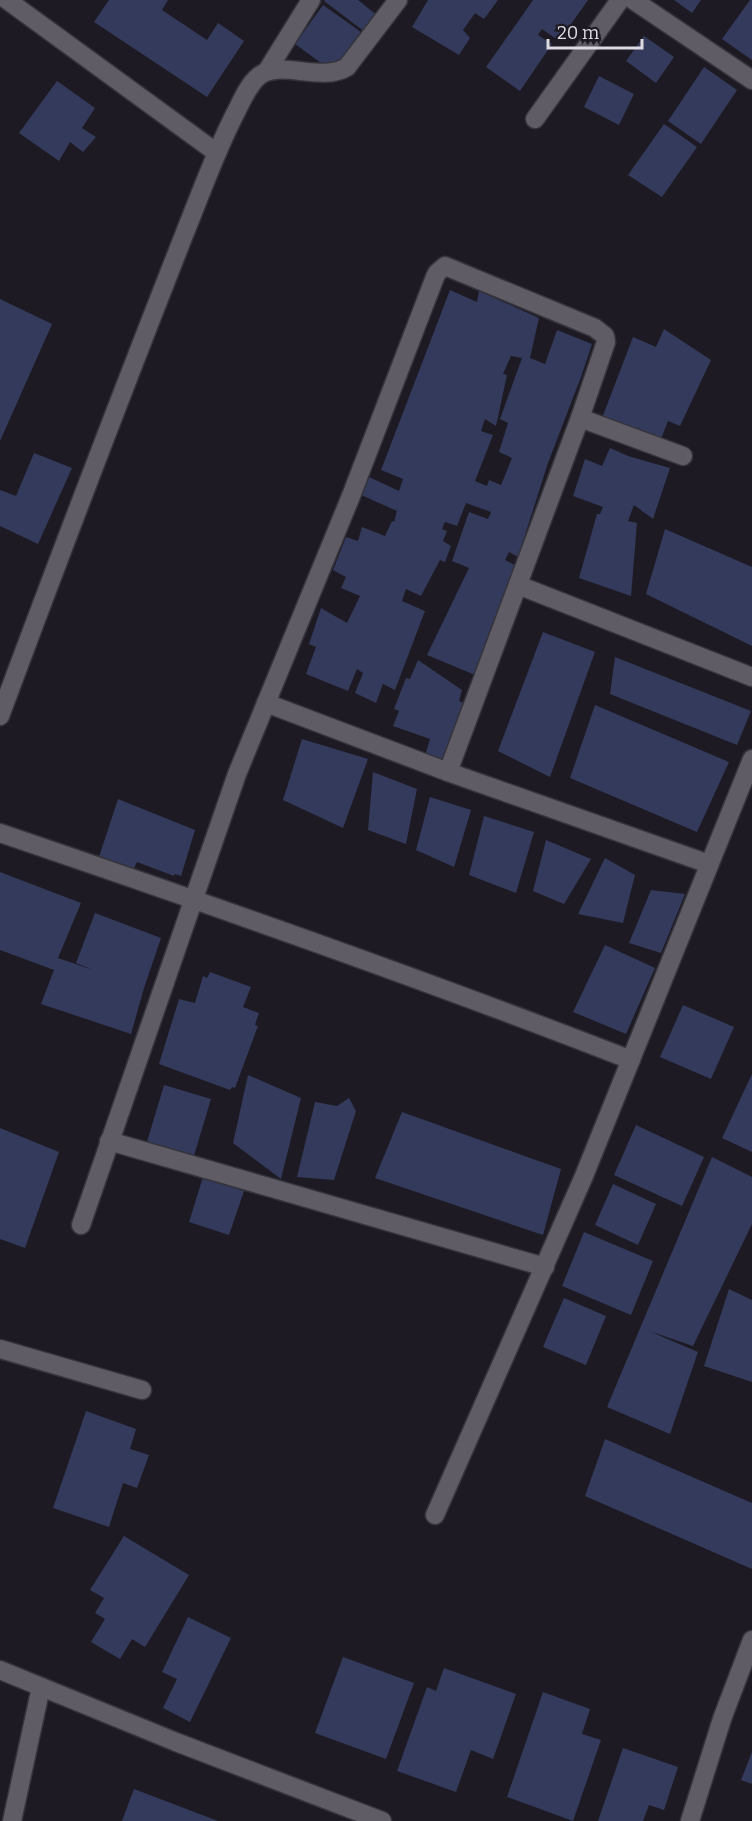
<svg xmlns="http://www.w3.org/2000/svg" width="752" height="1821" viewBox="0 0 752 1821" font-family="Bitter,serif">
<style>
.building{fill:#333a5b;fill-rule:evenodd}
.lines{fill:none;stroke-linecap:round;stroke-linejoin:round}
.minor-casing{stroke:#36343b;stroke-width:21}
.minor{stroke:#5f5c66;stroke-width:18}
</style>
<rect width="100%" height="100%" fill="#1d1a23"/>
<!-- building -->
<g class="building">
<polygon points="109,0 168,0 162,10 207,40 218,23 244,41 207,97 94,22"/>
<polygon points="325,0 358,0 378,16 365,32 324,1"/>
<polygon points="428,0 498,0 484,19 475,13 463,30 470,38 459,55 412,27"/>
<polygon points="533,0 588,0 559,41 542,29 538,35 552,44 520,91 486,67"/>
<polygon points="674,0 701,0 692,13"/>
<polygon points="750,0 752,0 752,60 722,39"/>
<polygon points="323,5 361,32 332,71 295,44"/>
<polygon points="644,36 674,57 656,83 626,61"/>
<polygon points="704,67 737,90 701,144 668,121"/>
<polygon points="599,76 634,94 619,125 584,107"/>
<polygon points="57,81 95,108 82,128 96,137 83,152 70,142 59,161 19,133"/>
<polygon points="664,124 697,147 662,197 628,175"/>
<path d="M450,290L477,302L479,291L539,318L530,358L545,364L557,330L592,344L581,377L548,463L518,557L509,552L505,560L515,565L475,675L427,655L469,568L452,561L469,512L488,519L491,512L466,503L457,526L445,522L442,529L447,531L443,541L451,546L445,562L440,560L421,596L406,589L402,601L425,611L395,690L383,684L376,703L355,693L363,673L357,669L348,691L306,674L316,647L309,644L321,608L347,623L360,596L341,588L346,577L333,570L346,537L358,541L362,527L385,536L392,521L394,522L397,511L359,494L367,476L399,491L403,479L381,470ZM511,356L522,358L500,419L508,423L499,452L512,458L501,485L489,480L487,486L475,481L493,435L481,431L485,419L496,426L507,375L503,374Z"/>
<polygon points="0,299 52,324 0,441"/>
<polygon points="664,329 711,360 680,426 668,421 661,439 602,418 633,337 656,347"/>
<polygon points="610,448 628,456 670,468 653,519 634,505 628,521 637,523 631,596 579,578 597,514 600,514 603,507 573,496 585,459 602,466"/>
<polygon points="34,453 72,468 38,544 0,526 0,490 16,496"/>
<polygon points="665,529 752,567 752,646 646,594"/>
<polygon points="543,632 595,652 550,777 498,751"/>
<polygon points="615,657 751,711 737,745 610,694"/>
<polygon points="418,660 462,690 459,701 466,704 443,767 424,759 430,739 393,726 399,711 394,709 406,678 410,679"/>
<polygon points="595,705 729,762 697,832 570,778"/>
<polygon points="302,739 368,759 343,828 283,800"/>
<polygon points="373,772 417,789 406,844 368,830"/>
<polygon points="430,797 471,810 454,867 416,850"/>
<polygon points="118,799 195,830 181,876 175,874 174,876 137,862 133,870 99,857"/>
<polygon points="484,816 534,832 516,893 469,875"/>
<polygon points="546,840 591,859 564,904 533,891"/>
<polygon points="605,858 635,875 623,923 578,914"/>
<polygon points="0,872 81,903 58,958 93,970 76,963 95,913 161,938 144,988 131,1034 41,1004 54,970 0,950"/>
<polygon points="651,890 685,894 661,953 629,943"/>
<polygon points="605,945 655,968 626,1034 573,1012"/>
<polygon points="210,972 251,987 243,1007 259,1013 255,1025 258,1026 235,1088 232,1087 230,1090 159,1064 179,999 195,1003 203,976 207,978"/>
<polygon points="683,1005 734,1027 711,1079 660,1057"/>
<polygon points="752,1074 752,1152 722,1138"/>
<polygon points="248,1075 301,1098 281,1179 233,1143"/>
<polygon points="164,1085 211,1099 193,1159 146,1145"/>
<polygon points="349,1098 356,1111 334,1180 297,1177 315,1102 337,1106"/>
<polygon points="402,1112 561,1169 543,1235 375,1178"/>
<polygon points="636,1125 704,1157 682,1206 614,1175"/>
<polygon points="0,1128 59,1152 25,1248 0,1239"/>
<polygon points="712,1157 752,1177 752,1224 693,1346 649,1331 698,1352 670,1434 607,1407"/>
<polygon points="203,1177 244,1191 229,1235 189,1222"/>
<polygon points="613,1184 656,1204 638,1245 595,1225"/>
<polygon points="584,1232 653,1261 631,1315 562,1286"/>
<polygon points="729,1289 752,1300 752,1382 704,1366"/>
<polygon points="564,1298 606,1316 586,1365 543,1347"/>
<polygon points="86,1411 136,1429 130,1449 149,1455 137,1488 123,1483 109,1527 53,1508"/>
<polygon points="605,1439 752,1503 752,1569 585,1496"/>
<polygon points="124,1536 189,1575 145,1647 132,1639 120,1659 91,1642 105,1619 95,1613 104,1598 90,1590"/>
<polygon points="188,1617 231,1638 190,1722 163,1708 177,1679 162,1672"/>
<polygon points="343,1657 414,1683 386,1759 315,1733"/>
<polygon points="444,1668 516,1694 493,1759 471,1750 456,1792 397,1771 427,1687 436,1691"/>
<polygon points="543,1692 590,1709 582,1734 601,1740 573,1821 507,1797"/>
<polygon points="623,1748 678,1767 664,1810 649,1805 643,1821 598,1821"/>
<polygon points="752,1752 752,1784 741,1780"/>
<polygon points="134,1789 218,1821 122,1821"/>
</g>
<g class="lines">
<defs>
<g id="minor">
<polyline points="7,0 217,153"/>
<polyline points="633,0 752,80"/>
<polyline points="267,71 311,0"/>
<polyline points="535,119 620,0"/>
<polyline points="580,418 683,456"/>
<polyline points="518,585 752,677"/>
<polyline points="266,703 448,772 709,864"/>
<path d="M0,716C60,555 121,395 184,235C201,193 216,150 237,110C243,98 249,84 259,76C279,59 321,83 347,67L398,0"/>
<path d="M0,833C212,905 423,979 631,1060"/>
<polyline points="109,1141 545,1267"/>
<polyline points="81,1225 237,774 351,496 435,277 437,273 445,266 595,328 605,336 606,342 580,418 448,772"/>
<polyline points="0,1349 142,1390"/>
<polyline points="435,1515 584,1176 752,759"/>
<polyline points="0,1670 176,1742 382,1821"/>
<polyline points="12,1821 41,1687"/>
<polyline points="690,1821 722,1719 752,1640"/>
</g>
</defs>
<!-- minor casing -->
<use href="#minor" class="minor-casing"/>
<!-- minor -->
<use href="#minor" class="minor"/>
</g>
<!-- scale -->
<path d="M548 39v9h94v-9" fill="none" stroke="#dddbe1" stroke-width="3"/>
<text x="557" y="39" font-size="18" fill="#dddbe1" stroke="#1d1a23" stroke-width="4.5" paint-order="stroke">20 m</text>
</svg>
